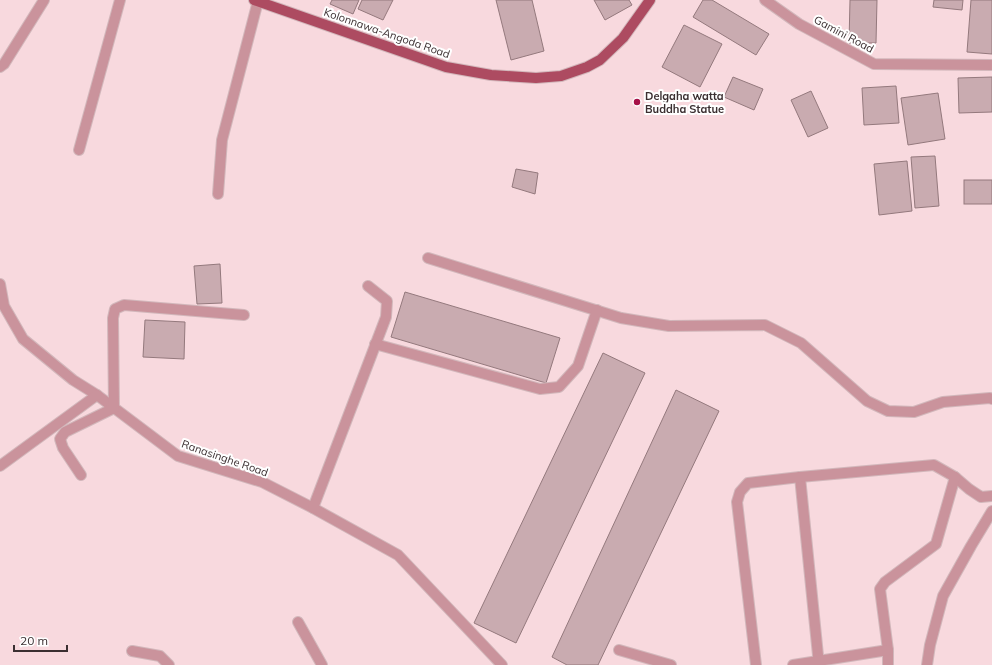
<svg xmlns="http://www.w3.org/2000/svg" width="992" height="665" viewBox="0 0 992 665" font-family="Mulish,sans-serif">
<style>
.building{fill:#c9abb0;stroke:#94797d}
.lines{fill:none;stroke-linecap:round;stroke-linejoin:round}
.minor-casing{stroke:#d2b7bb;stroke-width:12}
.major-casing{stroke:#d2b7bb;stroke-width:12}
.minor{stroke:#ca939c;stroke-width:10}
.major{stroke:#ad4b61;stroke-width:10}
.poi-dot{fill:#a61047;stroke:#fff;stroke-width:1.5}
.labels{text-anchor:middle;stroke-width:4;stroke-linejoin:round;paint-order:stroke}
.street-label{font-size:11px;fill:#3b2f31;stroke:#fff}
.poi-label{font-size:11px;font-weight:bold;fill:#3b2f31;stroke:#fff;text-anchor:start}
</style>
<rect width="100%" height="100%" fill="#f8d9de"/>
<!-- building -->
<g class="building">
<polygon points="332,0 359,0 353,14 330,4"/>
<polygon points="362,0 393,0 383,20 358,9"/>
<polygon points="496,0 532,0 544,51 511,60"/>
<polygon points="594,0 629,0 632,5 605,20"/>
<polygon points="703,0 712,0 769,34 756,55 693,17"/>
<polygon points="850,0 877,0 876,43 849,43"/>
<polygon points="934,0 963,0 962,10 933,7"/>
<polygon points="971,0 992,0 992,54 967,52"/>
<polygon points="684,25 722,44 700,87 662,67"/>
<polygon points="733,77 763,89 754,110 724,97"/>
<polygon points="992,77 992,112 959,113 958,78"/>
<polygon points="896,86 899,123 864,125 862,88"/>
<polygon points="811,91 828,128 808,137 791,100"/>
<polygon points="938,93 945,139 908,145 901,98"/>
<polygon points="935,156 939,206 915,208 911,157"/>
<polygon points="907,161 912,211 879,215 874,164"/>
<polygon points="516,169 538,173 535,194 512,187"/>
<rect x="964" y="180" width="28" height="24"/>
<polygon points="220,264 222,303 197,304 194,266"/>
<polygon points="405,292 560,338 546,383 391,337"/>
<polygon points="145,320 185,322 184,359 143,357"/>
<polygon points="603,353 645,373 516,643 474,623"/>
<polygon points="676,390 719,411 598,665 567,665 552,657"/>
</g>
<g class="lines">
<defs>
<g id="minor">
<polyline points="765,0 799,24 874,64 992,65"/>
<polyline points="0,67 4,64 44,0"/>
<polyline points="79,150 120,0"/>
<polyline points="218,194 222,140 258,1"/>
<polyline points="428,258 621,318 669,326 765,325 801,343 867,401 888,411 914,412 943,402 990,398 992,399"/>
<polyline points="0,284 4,306 23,339 73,380 97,395 178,456 262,482 313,508 398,555 502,665"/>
<polyline points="375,344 540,389 559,387 578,366 597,310"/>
<polyline points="0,466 97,395"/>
<polyline points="81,475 63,448 60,439 65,432 114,408 113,318 115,309 124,305 244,315"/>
<polyline points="800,477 819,665"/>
<polyline points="955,477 969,489 981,497 992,496"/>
<polyline points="313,508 386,317 387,301 368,286"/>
<polyline points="298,622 322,665"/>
<polyline points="619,650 671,665"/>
<polyline points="132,651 160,656 169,665"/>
<polyline points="756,665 737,502 740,492 748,483 800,477 934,465 955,477 936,544 885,582 880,589 888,650 888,665"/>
<polyline points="793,665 888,650"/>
<polyline points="927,665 930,645 943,596 971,546 992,511"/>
</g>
<polyline id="major" points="254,0 446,67 491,75 536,78 561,76 587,67 600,60 623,38 650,0"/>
</defs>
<!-- minor casing -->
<use href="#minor" class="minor-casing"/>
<!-- major casing -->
<use href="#major" class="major-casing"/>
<!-- minor -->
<use href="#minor" class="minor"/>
<!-- major -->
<use href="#major" class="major"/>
</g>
<!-- markers -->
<circle class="poi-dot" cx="637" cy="102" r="4"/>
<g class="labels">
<!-- street labels -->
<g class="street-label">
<text transform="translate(387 33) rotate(19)" y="4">Kolonnawa-Angoda Road</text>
<text transform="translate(844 34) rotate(28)" y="4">Gamini Road</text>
<text transform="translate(225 458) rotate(19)" y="4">Ranasinghe Road</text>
</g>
<!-- poi labels -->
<g class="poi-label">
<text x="645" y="100">Delgaha watta<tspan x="645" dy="13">Buddha Statue</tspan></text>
</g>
</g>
<!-- scale -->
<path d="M14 645v6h53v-6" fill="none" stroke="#3b2f31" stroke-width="2"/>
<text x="20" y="645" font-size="12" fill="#3b2f31" stroke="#ffffff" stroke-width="3" paint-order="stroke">20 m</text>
</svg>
